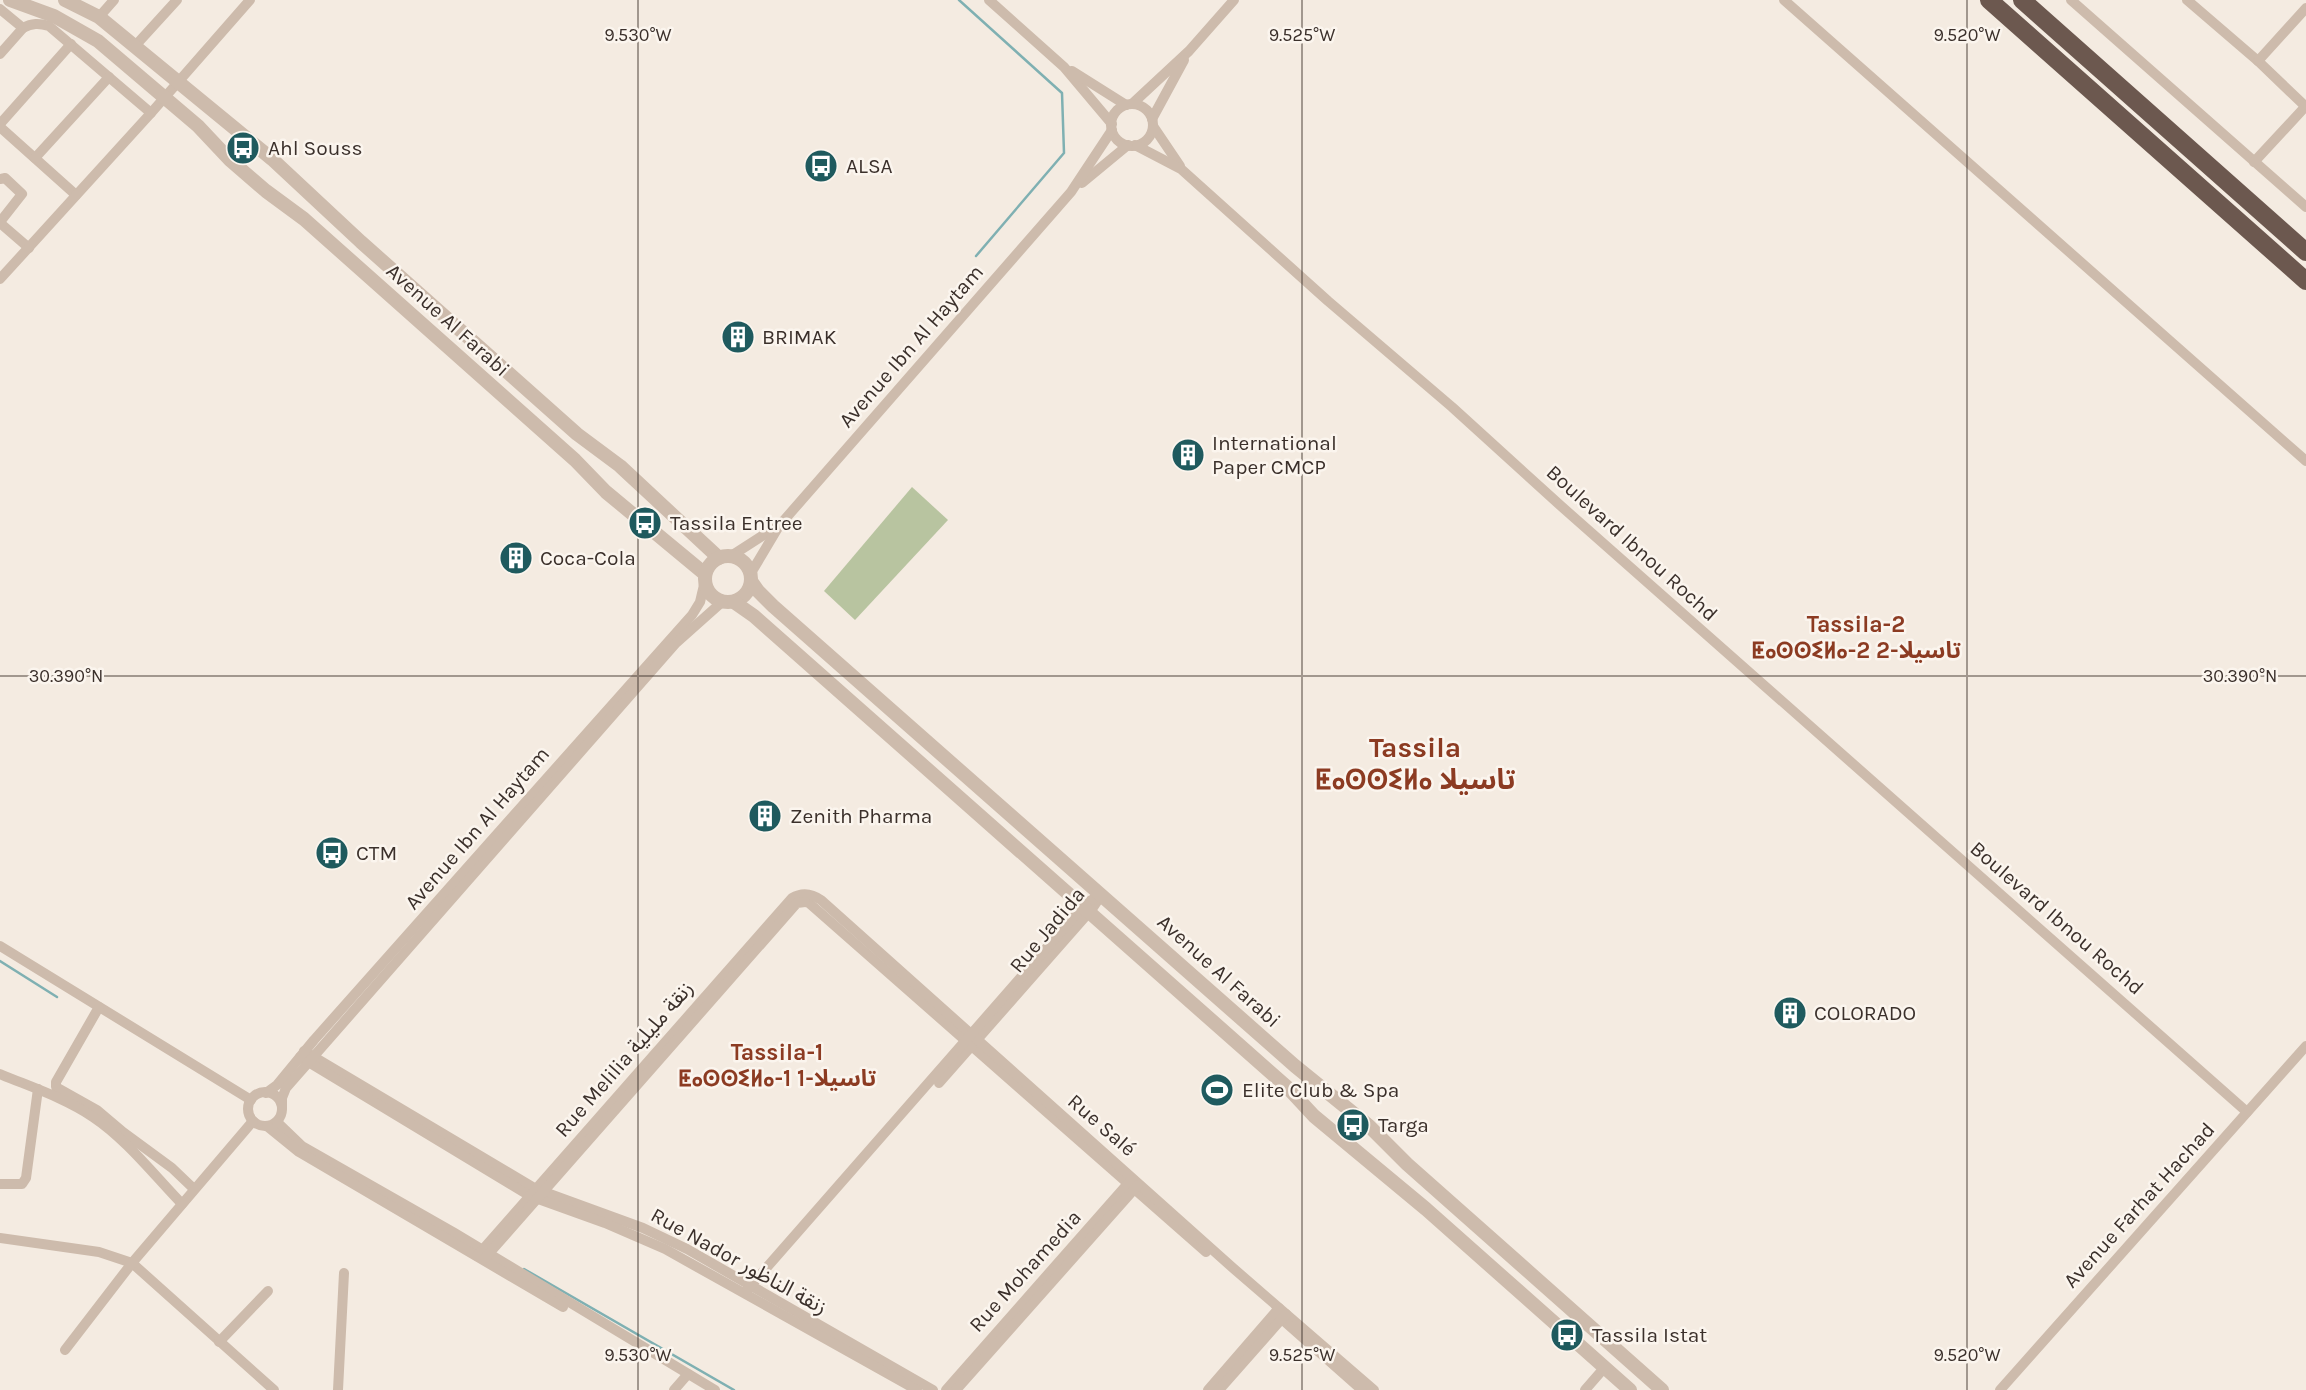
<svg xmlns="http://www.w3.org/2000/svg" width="2306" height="1390" viewBox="0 0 2306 1390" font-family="Karla,'Noto Sans Arabic','Noto Sans Tifinagh',sans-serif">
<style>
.green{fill:#b8c4a0}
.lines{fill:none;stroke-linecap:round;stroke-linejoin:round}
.stream{stroke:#7fb0b2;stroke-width:2.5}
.minor{stroke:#cdbbac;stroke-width:10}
.tertiary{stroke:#cdbbac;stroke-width:14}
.trunk{stroke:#6c584f;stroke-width:18}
.ticks{fill:none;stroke:#3b302b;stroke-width:2;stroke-opacity:0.45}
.labels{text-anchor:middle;stroke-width:5;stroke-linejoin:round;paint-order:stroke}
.poi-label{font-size:21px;fill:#3b302b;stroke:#fbf5ee;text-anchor:start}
.street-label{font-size:21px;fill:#3b302b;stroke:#fbf5ee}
.neighbourhood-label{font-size:23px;font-weight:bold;fill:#8c3b22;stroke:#fbf5ee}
.district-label{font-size:28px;font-weight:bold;fill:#8c3b22;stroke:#fbf5ee}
.ticks-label{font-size:18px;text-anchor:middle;fill:#3b302b;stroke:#fbf5ee;stroke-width:5;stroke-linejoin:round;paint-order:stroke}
</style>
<rect width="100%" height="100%" fill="#f4ebe1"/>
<!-- green -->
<polygon class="green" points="912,487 948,520 855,620 824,591"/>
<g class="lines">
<!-- stream -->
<g class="stream">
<polyline points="959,0 1062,93 1064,153 976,256"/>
<polyline points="0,961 57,997"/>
<polyline points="524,1269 734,1390"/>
</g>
<!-- minor -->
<g class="minor">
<polyline points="989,0 1064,67 1112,124"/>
<polyline points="1784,0 2306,461"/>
<polyline points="2071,0 2306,207"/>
<polyline points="2187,0 2258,61 2306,107"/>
<polyline points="0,9 23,28 0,54"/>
<polyline points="99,17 114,0"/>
<path d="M23,28C32,23 39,23 49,26L151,113"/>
<polyline points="135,46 177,0"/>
<polyline points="2258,61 2306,8"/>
<polyline points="1072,71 1126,105"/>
<polyline points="1132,104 1189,51 1234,0"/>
<circle cx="1132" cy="125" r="21"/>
<polyline points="1152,119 1184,60"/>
<polyline points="0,124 71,44"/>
<polyline points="1153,126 1180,166"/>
<polyline points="0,127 76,195"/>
<polyline points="1135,145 1181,169 1328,301 1452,407 1561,506 2247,1112"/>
<polyline points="35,158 109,77"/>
<polyline points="2254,162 2306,106"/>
<polyline points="0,179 5,178 22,194 0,222"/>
<polyline points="1082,183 1128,145"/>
<polyline points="0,223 29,248"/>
<polyline points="0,279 151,113 250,0"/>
<polyline points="731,556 776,527"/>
<polyline points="751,573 779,526 1071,192 1112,130"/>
<polyline points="805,902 809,903 1206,1252"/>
<polyline points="0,946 251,1100"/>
<polyline points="99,1007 56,1082 56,1087 97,1110 123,1132 172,1168 194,1189"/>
<polyline points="304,1051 536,1189 643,1228 687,1249 933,1390"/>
<polyline points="300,1057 530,1196 605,1223 665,1249 917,1390"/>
<path d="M0,1074C31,1087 65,1098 93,1117C126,1139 154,1175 182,1204"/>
<polyline points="939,1083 1092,909 1102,894"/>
<circle cx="265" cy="1109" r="17"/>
<polyline points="266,1093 277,1085 314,1040 692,615 700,602 705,581"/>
<polyline points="282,1108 282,1098 286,1088 676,643 722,602"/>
<polyline points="277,1122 302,1146 453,1232 715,1390"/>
<polyline points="267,1126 299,1152 563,1307"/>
<polyline points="0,1184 22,1184 26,1178 38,1089"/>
<polyline points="0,1238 99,1252 132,1263 274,1390"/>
<path d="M477,1256L792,898C802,892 811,893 821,900L1233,1268L1374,1390"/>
<polyline points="485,1258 797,903 805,902"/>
<polyline points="747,1290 1086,903 1102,894"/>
<polyline points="1284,1321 1362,1390"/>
<polyline points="219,1342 268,1291"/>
<polyline points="65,1350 132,1263 253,1121"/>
<polyline points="338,1390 344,1273"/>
<polyline points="674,1390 688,1374"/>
<polyline points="946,1390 1131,1180"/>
<polyline points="956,1390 1138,1185"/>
<polyline points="1208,1390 1279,1308"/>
<polyline points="1219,1390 1286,1314"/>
<polyline points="1585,1390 1605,1367"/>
<polyline points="2000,1390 2306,1046"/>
</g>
<!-- tertiary -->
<g class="tertiary">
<polyline points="10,0 54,16 98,41 198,126 230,160 266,191 304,219 575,460 606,492 705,574"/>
<polyline points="65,0 99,17 272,159 361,242 577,434 620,466 719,558"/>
<circle cx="728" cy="579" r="23"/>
<polyline points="751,581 758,591 773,606 1295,1066 1369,1126 1407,1164 1662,1390"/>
<polyline points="734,602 754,616 1287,1087 1314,1116 1426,1209 1630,1390"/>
</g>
<!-- trunk -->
<g class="trunk">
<polyline points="1989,0 2306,281"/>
<polyline points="2022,0 2306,252"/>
</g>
</g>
<!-- ticks -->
<path class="ticks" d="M638,0V1390M1302,0V1390M1967,0V1390M0,676H2306"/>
<!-- icons -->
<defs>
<symbol id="bus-disc" viewBox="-11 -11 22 22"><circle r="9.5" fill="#1f5a5e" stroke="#fbf5ee"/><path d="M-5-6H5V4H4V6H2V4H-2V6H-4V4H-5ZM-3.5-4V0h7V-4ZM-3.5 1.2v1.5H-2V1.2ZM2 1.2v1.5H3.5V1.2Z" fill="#fff"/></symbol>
<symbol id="building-disc" viewBox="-11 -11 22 22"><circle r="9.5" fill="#1f5a5e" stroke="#fbf5ee"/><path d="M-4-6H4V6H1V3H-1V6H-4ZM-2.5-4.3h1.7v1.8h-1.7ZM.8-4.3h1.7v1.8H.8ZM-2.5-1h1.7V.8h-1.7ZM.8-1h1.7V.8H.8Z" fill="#fff"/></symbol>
<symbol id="stadium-disc" viewBox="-11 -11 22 22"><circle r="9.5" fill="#1f5a5e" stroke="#fbf5ee"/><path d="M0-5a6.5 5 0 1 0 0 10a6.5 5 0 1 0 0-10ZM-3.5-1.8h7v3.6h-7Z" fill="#fff"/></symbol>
</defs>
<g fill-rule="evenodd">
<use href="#bus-disc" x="224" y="129" width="38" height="38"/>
<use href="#bus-disc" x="802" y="147" width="38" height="38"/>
<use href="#building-disc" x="719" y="318" width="38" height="38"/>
<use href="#building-disc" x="1169" y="436" width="38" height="38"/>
<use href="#bus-disc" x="626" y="504" width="38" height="38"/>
<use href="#building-disc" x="497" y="539" width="38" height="38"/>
<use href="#building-disc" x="746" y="797" width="38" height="38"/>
<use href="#bus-disc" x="313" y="834" width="38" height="38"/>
<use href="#building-disc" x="1771" y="994" width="38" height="38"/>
<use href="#stadium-disc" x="1198" y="1071" width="38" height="38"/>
<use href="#bus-disc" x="1334" y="1106" width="38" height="38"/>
<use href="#bus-disc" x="1548" y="1316" width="38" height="38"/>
</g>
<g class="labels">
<!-- poi labels -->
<g class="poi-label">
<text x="268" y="155">Ahl Souss</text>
<text x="846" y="173">ALSA</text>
<text x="762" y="344">BRIMAK</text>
<text x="1212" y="450">International<tspan x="1212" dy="24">Paper CMCP</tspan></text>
<text x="670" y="530">Tassila Entree</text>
<text x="540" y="565">Coca-Cola</text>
<text x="790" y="823">Zenith Pharma</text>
<text x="356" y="860">CTM</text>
<text x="1814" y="1020">COLORADO</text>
<text x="1242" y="1097">Elite Club &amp; Spa</text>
<text x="1378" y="1132">Targa</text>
<text x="1592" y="1342">Tassila Istat</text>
</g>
<!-- street labels -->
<g class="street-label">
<text transform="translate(448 320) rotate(42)" y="7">Avenue Al Farabi</text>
<text transform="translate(911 346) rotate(-49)" y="7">Avenue Ibn Al Haytam</text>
<text transform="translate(1632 543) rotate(42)" y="7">Boulevard Ibnou Rochd</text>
<text transform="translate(477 828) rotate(-49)" y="7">Avenue Ibn Al Haytam</text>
<text transform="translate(2057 918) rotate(41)" y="7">Boulevard Ibnou Rochd</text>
<text transform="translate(1047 930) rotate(-50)" y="7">Rue Jadida</text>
<text transform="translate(1219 971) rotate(42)" y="7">Avenue Al Farabi</text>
<text transform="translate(624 1059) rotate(-49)" y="7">Rue Melilia زنقة مليلية</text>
<text transform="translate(1102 1125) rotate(41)" y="7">Rue Salé</text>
<text transform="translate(2139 1205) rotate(-48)" y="7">Avenue Farhat Hachad</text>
<text transform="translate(739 1261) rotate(29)" y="7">Rue Nador زنقة الناظور</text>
<text transform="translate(1025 1271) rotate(-48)" y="7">Rue Mohamedia</text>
</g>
<!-- neighbourhood labels -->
<g class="neighbourhood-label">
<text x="1856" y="632">Tassila-2<tspan x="1856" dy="26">ⵟⴰⵙⵙⵉⵍⴰ-2 2-تاسيلا</tspan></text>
<text x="777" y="1060">Tassila-1<tspan x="777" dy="26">ⵟⴰⵙⵙⵉⵍⴰ-1 1-تاسيلا</tspan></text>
</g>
<!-- district labels -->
<g class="district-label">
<text x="1415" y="757">Tassila<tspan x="1415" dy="32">ⵟⴰⵙⵙⵉⵍⴰ تاسيلا</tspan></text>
</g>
</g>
<g class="ticks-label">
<text x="638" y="41">9.530°W</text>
<text x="1302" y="41">9.525°W</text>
<text x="1967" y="41">9.520°W</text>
<text x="66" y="682">30.390°N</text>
<text x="2240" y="682">30.390°N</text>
<text x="638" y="1361">9.530°W</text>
<text x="1302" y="1361">9.525°W</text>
<text x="1967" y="1361">9.520°W</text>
</g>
</svg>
